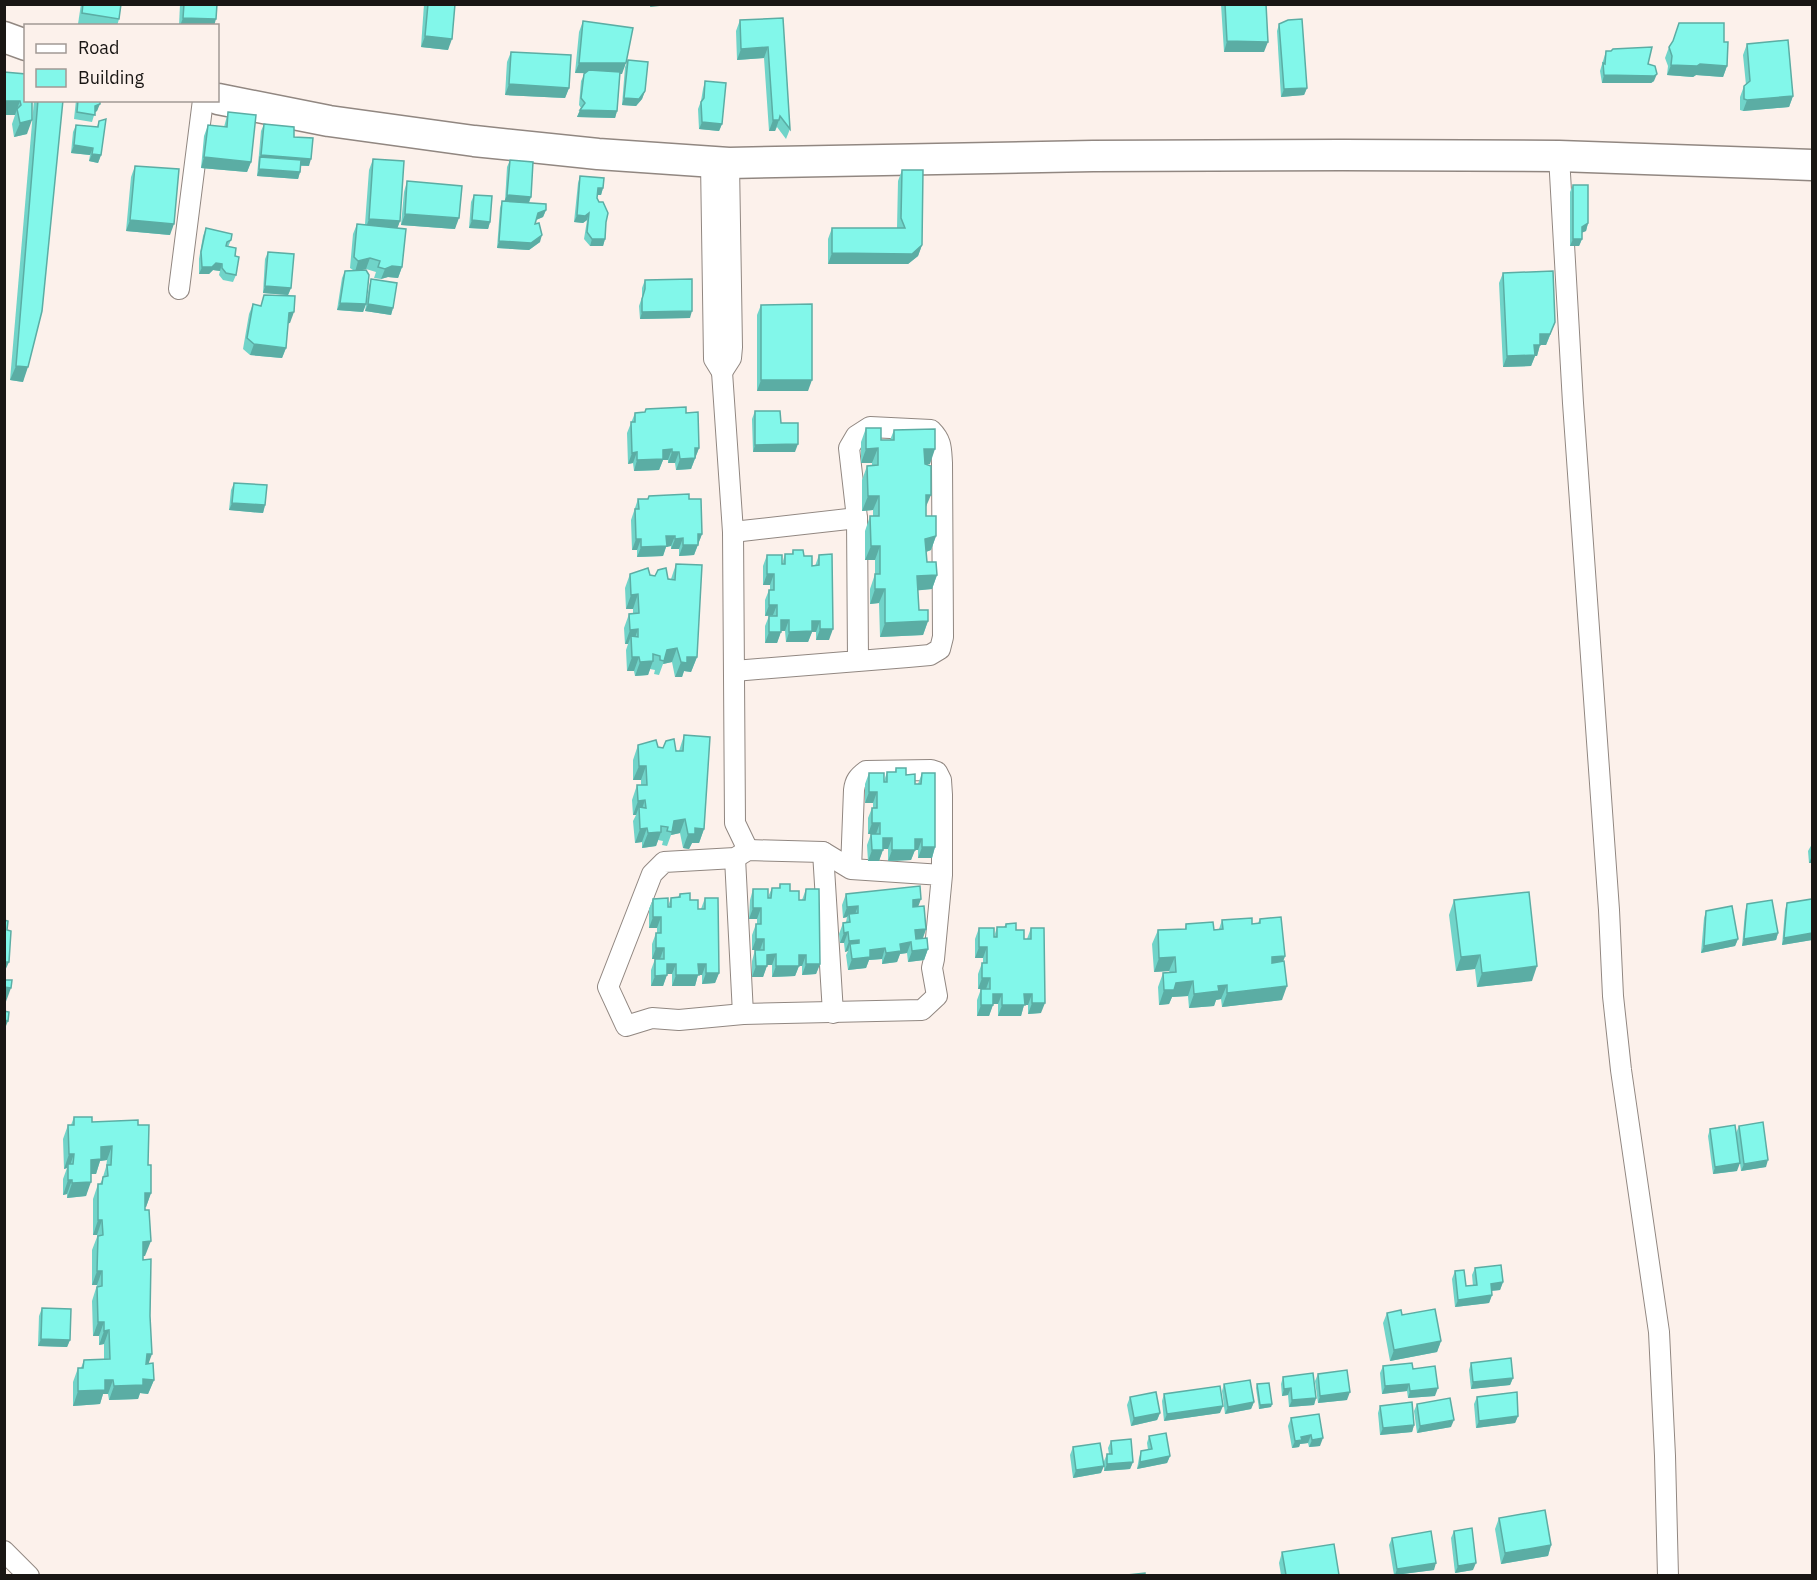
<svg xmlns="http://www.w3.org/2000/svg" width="1817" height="1580" viewBox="0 0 1817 1580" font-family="'IBM Plex Sans',sans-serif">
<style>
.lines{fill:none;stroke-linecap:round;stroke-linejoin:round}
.street-casing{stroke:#918781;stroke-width:22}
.primary-casing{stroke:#918781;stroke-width:33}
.street{stroke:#fff;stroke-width:20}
.primary{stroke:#fff;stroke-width:30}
.wall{fill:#70d4c9}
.shaded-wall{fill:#5bada4}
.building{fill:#82f7ea;stroke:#5bada4;stroke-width:1.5}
</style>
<rect width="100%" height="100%" fill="#fcf1eb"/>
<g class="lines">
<defs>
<g id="street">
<polyline points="1559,156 1573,403 1609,910 1613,996 1621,1070 1659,1332 1665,1456 1668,1576"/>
<polyline points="711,162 714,359 722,372 731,358 732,347 729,163"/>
<polyline points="179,289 203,100"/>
<polyline points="722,372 733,532 735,823 748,850"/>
<polyline points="733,532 857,518"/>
<path d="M734,671L908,657L930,655L940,649L943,637L942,463C941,448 942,441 931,430L870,427L856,436L849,448L857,518L858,661"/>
<polyline points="823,852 833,1013"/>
<polyline points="735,858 743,1014"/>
<path d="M851,869L854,790C855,781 858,777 866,771L931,770L937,772L941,780L942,795V875L934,959L932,968L937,996L922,1010L743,1014L679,1020L652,1018L626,1026L608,987L652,874L664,862L735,858L748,850L823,852L851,869L942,875"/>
<polyline points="4,1551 29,1576"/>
</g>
<g id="primary">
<polyline points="4,37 26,45"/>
<polyline points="218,99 329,121 474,141 598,154 729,163 1093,156 1342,155 1559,156 1812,165"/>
</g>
</defs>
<!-- street casing -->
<use href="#street" class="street-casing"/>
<!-- primary casing -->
<use href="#primary" class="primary-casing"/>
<!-- street -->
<use href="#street" class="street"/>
<!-- primary -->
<use href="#primary" class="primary"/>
</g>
<!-- wall -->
<g class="wall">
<polygon points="81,4 121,4 119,19 117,26 87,26 78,24"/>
<polygon points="180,4 217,4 214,26 179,26"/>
<polygon points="424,4 455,4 448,50 421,47"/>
<polygon points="1221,4 1266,4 1264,52 1224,52"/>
<polygon points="783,18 790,129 786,139 777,127 775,131 769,131 764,58 737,60 736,31 740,20"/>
<polygon points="583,21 622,74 620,74 617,111 615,118 577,117 581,108 579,105 581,81 585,73 575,73 579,32"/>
<polygon points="1279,24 1307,88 1304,95 1281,97 1277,31"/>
<polygon points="1724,42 1727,66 1723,77 1696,75 1693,77 1667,75 1668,66 1665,58 1669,47"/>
<polygon points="1747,44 1793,96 1789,107 1743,111 1740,110 1740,97 1744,86 1746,85 1743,55"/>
<polygon points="1606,51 1648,64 1654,81 1651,83 1602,83 1600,71"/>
<polygon points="511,52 569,88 565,98 505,95 507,62"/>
<polygon points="628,60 645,91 642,99 636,106 622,105 625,67"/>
<polygon points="4,72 26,74 27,134 14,137 12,124 15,115 4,115"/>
<polygon points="705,81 722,124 719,131 699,129 698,109 701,101 703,89"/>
<polygon points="34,100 63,100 23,382 10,380"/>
<polygon points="76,100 100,100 97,111 95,112 92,122 74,119"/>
<polygon points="228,112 251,162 247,172 201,168 204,136 208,125 224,127"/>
<polygon points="99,121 101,155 98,163 89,161 90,155 71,153 73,132 76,125 97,127"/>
<polygon points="264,124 309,166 301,166 300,172 298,179 257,176 261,131"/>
<polygon points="373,159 400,221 397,228 402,267 398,278 388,277 381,279 374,278 376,272 366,269 361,270 366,304 363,312 337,310 342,278 345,271 353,270 350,268 353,234 357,224 365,224 369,170"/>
<polygon points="510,160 531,197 529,203 546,210 543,217 536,220 535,224 540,242 529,250 497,248 500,208 502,201 505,201 507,167"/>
<polygon points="135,166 170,235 126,231 131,177"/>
<polygon points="902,170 922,245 918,256 908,264 828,264 828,239 832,228 897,228 898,181"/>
<polygon points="580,176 603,188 601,195 597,195 597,198 606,222 605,239 603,246 590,246 584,239 587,220 583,223 574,222 578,183"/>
<polygon points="407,181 455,229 401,225 404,192"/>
<polygon points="1573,185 1588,223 1586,231 1582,232 1582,239 1579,246 1570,246 1570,192"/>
<polygon points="474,195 490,222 488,229 469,228 471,202"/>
<polygon points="206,228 231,240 228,247 235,256 236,275 233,282 223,280 219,275 220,271 213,270 209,274 199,274 199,259 203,236"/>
<polygon points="268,252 291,288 288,295 263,293 265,259"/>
<polygon points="1503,273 1551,333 1546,345 1540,345 1537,356 1535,356 1531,366 1503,367 1499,283"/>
<polygon points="371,279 393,308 391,315 365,311 369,286"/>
<polygon points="645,280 690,318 640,319 639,306 642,297 642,288"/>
<polygon points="253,304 290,323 288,323 286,348 282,358 250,355 243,349 249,314"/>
<polygon points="761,305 808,391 757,391 757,315"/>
<polygon points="755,411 781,423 795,452 753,452 752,419"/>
<polygon points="635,413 686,413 699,448 691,469 676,470 675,463 668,463 668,460 663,460 659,470 634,471 633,463 628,464 627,433"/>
<polygon points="866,428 881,440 890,440 894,430 930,464 925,464 926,516 936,536 931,550 926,552 927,562 937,575 932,589 918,590 919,610 928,621 923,635 880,637 879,603 870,604 870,589 875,574 875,560 865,560 865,531 870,516 873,516 873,510 862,511 862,480 867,466 872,465 872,463 861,463 861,442"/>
<polygon points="234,483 265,505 263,513 229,510 231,490"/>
<polygon points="638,499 689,499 702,534 694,555 679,556 679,549 671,549 671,546 666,547 663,556 637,557 637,550 632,550 631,520"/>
<polygon points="793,550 804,556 812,566 815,566 819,555 829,640 816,640 816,632 812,632 808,642 786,642 785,631 781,631 777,643 765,643 765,626 769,616 765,616 765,600 769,590 770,590 770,585 763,585 763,566 767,555 782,564 785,554 792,554"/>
<polygon points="676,564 697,657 691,672 684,671 682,677 675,677 672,662 663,664 659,675 654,674 655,670 650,669 648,675 635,676 634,671 627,671 626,650 628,644 625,644 624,628 629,614 633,614 633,609 626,609 625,588 630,574 650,575 671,579"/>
<polygon points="684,735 704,829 699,843 692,843 689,849 683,848 680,833 671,835 667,846 662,845 663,841 658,840 656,846 642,848 642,842 635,843 633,821 636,815 633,815 632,800 637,785 641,785 641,780 633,780 633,760 638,745 658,747 679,751"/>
<polygon points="896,768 906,775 915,784 918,784 922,773 935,847 932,858 918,858 918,850 915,850 911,860 888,861 888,849 883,849 879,861 868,861 867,845 871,834 868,834 868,818 872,808 873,808 873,803 865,803 865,784 869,773 884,781 887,772 895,772"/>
<polygon points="1812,836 1812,863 1809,863 1808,851 1812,844 1811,840"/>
<polygon points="780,884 790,891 799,900 802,900 806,889 820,964 816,974 802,975 802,966 799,966 795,976 772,977 772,965 767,965 763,977 752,977 752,961 755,950 760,950 752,950 752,935 756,924 757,924 757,919 749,919 750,900 753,889 768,897 772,888 779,888"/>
<polygon points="680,894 690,900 698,909 701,909 705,898 719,973 715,983 702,984 702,975 698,975 695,986 672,986 672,974 667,974 663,986 651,986 651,970 655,959 652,959 652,944 656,933 657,933 657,928 649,928 649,909 653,899 668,906 671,898 678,897"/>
<polygon points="846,894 918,907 926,929 923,938 928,949 924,960 908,962 907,953 900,954 897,962 882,964 882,959 869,960 866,968 848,970 846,955 848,951 845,952 844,943 840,943 839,934 843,923 846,922 847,917 843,918 842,905"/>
<polygon points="1812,899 1812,940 1782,945 1785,910 1787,903"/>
<polygon points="1454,900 1532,981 1477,987 1475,969 1456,971 1449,915"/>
<polygon points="1747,904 1778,933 1776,940 1742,946 1745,912"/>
<polygon points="1706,911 1738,939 1735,946 1701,953 1704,918"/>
<polygon points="1260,919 1285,956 1283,962 1282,1000 1222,1007 1221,999 1216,1000 1214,1006 1189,1008 1188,996 1172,997 1169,1004 1159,1005 1158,987 1163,973 1170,973 1169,971 1154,972 1152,944 1158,930 1185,929 1186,924 1214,930 1219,929 1222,920 1252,924 1258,923"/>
<polygon points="1006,924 1016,930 1024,939 1027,939 1031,928 1041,1013 1028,1014 1028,1005 1024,1005 1021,1016 998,1016 998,1004 993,1004 989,1016 977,1016 977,1000 981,989 986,989 978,989 978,974 982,963 983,963 983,958 975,958 975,939 979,928 994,937 997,927 1004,927"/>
<polygon points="74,1117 92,1122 148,1165 151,1193 146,1207 145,1207 145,1256 143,1256 148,1364 154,1380 148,1394 140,1393 138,1399 109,1400 108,1394 103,1394 100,1404 73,1406 73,1382 78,1368 81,1368 84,1360 104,1359 104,1344 99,1345 99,1336 93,1336 92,1301 97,1285 92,1285 92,1250 97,1237 97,1235 93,1235 93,1199 98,1184 100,1184 102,1180 106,1167 107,1160 100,1161 96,1174 91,1174 86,1196 67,1198 67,1194 63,1195 63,1179 67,1168 64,1169 63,1139 68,1125 71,1125"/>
<polygon points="1739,1126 1766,1167 1741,1171 1736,1133"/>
<polygon points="1710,1129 1737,1171 1713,1174 1708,1136"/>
<polygon points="1475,1268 1503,1282 1500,1290 1492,1291 1492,1295 1489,1303 1455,1307 1452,1279 1455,1271 1466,1286 1473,1286 1472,1275"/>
<polygon points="42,1308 70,1340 67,1347 38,1346 39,1316"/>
<polygon points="1387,1313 1402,1315 1441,1341 1437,1352 1390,1361 1383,1323"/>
<polygon points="1471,1363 1513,1378 1510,1385 1471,1389 1469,1370"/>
<polygon points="1383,1366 1413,1369 1435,1396 1408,1398 1407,1391 1382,1394 1380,1373"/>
<polygon points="1318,1374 1347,1400 1318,1403 1315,1381"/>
<polygon points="1283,1377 1316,1398 1314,1405 1289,1407 1288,1395 1282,1396 1281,1384"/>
<polygon points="1224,1384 1254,1402 1251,1409 1225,1414 1222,1391"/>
<polygon points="1257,1384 1272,1404 1271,1407 1259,1409 1256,1388"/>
<polygon points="1164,1394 1220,1413 1164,1421 1162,1401"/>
<polygon points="1130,1397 1160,1413 1157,1420 1131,1426 1127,1405"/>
<polygon points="1477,1397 1518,1416 1515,1423 1476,1428 1474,1404"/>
<polygon points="1417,1404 1451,1427 1417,1433 1414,1411"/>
<polygon points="1380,1406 1414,1425 1412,1432 1380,1435 1378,1413"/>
<polygon points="1319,1414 1320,1446 1309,1447 1308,1443 1300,1444 1299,1447 1292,1448 1288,1426 1291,1418"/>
<polygon points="1149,1436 1170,1456 1167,1463 1137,1469 1139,1458 1141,1451 1148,1450 1147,1443"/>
<polygon points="1111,1441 1133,1462 1130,1469 1104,1471 1104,1461 1107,1454 1109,1454 1108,1448"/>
<polygon points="1073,1447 1101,1473 1073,1478 1070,1455"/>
<polygon points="1499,1518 1551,1545 1548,1556 1501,1564 1495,1529"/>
<polygon points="1454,1531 1473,1570 1455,1573 1451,1538"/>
<polygon points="1392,1538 1434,1570 1394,1575 1389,1545"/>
<polygon points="1282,1552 1339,1575 1281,1575 1279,1563"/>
</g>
<!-- shaded-wall -->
<g class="shaded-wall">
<polygon points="651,4 679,4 650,7"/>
<polygon points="183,18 216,19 214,26 180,26"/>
<polygon points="425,36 452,39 448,50 421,47"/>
<polygon points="1227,41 1268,42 1264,52 1224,52"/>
<polygon points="768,47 764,58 737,60 741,49"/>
<polygon points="579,63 626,63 622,74 575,73"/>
<polygon points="1700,64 1727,66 1723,77 1696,75 1693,77 1667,75 1671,65"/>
<polygon points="1657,74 1654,81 1651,83 1602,83 1604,75"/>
<polygon points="509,84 569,88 565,98 505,95"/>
<polygon points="1307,88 1304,95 1281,97 1284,89"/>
<polygon points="645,91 642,99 636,106 622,105 624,98"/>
<polygon points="1793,96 1789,107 1743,111 1747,100"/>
<polygon points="4,101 20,101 15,115 4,115"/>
<polygon points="100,104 97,111 92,114 95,106"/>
<polygon points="580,110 617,111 615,118 577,117"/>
<polygon points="32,120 27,134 14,137 20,123"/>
<polygon points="773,120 779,120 775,131 769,131"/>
<polygon points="702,122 722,124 719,131 699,129"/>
<polygon points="74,145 93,148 90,155 71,153"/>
<polygon points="92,154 101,155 98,163 89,161"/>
<polygon points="261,155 311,159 309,166 260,162 260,157 258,162"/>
<polygon points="204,157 251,162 247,172 201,168"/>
<polygon points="259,169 300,172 298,179 257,176"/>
<polygon points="598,188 603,188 601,195 595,195"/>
<polygon points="507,195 531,197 528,204 504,202"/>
<polygon points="546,210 543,217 536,220 538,213"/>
<polygon points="589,213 587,220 583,223 574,222 577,215"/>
<polygon points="405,214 459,218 455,229 401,225"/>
<polygon points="369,219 400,221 396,232 365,230"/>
<polygon points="130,220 174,224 170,235 126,231"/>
<polygon points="472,220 490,222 488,229 469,228"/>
<polygon points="1588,223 1586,231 1579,234 1582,227"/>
<polygon points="542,235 540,242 529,250 497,248 499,241"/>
<polygon points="592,239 605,239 603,246 590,246"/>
<polygon points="1573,239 1582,239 1579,246 1570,246"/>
<polygon points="922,245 918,256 908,264 828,264 832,253"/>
<polygon points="370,258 366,269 355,272 358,261"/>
<polygon points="216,263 222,264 220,271 213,270 209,274 199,274 202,267"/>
<polygon points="392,266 402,267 398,278 388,277 381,279 385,269"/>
<polygon points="265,286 291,288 288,295 263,293"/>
<polygon points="340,303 366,304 363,312 337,310"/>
<polygon points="368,304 393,308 391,315 365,311"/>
<polygon points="692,311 690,318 640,319 642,312"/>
<polygon points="294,312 290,323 285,324 289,313"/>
<polygon points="1555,322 1546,345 1536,345 1540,334"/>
<polygon points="254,344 286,348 282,358 250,355"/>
<polygon points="1534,345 1540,345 1537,356 1535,356 1531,366 1503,367 1507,356"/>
<polygon points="16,366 28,367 23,382 10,380"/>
<polygon points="761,380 812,380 808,391 757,391"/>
<polygon points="798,444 795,452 753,452 755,445"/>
<polygon points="695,448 699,448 691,469 676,470 680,459"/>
<polygon points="878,448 872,463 861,463 866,449"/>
<polygon points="672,449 668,460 663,460 659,470 634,471 637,460 663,450"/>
<polygon points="924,449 935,449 930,464 919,464"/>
<polygon points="637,452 633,463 628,464 632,453"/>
<polygon points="672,452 679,452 675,463 668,463"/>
<polygon points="926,495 931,495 925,509"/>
<polygon points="868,496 879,496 873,510 862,511"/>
<polygon points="232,503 265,505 263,513 229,510"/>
<polygon points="698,534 702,534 694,555 679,556 683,545"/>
<polygon points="666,536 675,536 671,546 666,547 663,556 637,557 641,547"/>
<polygon points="936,536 931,550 920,554 925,539"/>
<polygon points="683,538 679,549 671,549 675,539"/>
<polygon points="636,539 641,539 637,550 632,550"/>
<polygon points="871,546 880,546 875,560 865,560"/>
<polygon points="767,574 774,574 770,585 763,585"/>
<polygon points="937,575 932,589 912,591 917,576"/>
<polygon points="875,589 885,589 879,603 870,604"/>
<polygon points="638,594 633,609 626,609 631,595"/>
<polygon points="769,605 777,605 773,615 765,616"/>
<polygon points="781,620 789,620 785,631 777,631"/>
<polygon points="812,621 820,621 816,632 812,632 808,642 786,642 789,632"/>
<polygon points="928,621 923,635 880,637 885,623"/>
<polygon points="638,629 633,644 631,636 628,644 625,644 630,630"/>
<polygon points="820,629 833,629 829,640 816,640"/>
<polygon points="769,632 781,632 777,643 765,643"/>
<polygon points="677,648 672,662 663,664 667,650"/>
<polygon points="632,657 639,657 634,671 627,671"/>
<polygon points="687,657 697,657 691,672 684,671 682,677 675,677 681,662"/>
<polygon points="653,661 648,675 635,676 640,662"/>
<polygon points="639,766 646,766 641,780 633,780"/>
<polygon points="869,792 877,792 873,803 865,803"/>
<polygon points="645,800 640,815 639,807 636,815 633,815 638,801"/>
<polygon points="685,819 680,833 671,835 674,821"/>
<polygon points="872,823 880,823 876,834 868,834"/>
<polygon points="647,828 642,842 635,843 640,829"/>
<polygon points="695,828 704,829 699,843 692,843 689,849 683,848 688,834"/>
<polygon points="661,832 656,846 642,848 648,833"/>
<polygon points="883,838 892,838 888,849 879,849"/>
<polygon points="915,839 922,839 918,850 915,850 911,860 888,861 892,850"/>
<polygon points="922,847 935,847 932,858 918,858"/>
<polygon points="872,850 883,850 879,861 868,861"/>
<polygon points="1812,856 1812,863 1809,863"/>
<polygon points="921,899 917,910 909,911 913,900"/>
<polygon points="858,906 854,917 849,914 847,917 843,918 847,907"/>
<polygon points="753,908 761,908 757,919 749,919"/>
<polygon points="653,917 661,917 657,928 649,928"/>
<polygon points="926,929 922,940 911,941 915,930"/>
<polygon points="848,932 844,943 840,943 844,933"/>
<polygon points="1778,933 1776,940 1742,946 1744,939"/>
<polygon points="1812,933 1812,940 1782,945 1784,938"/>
<polygon points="756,939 764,939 760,950 752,950"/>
<polygon points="1738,939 1735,946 1701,953 1704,946"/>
<polygon points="859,940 855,951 850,944 848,951 845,952 849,941"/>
<polygon points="911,942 907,953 900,954 897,962 882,964 886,953 900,944"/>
<polygon points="979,947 987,947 983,958 975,958"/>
<polygon points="656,948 664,948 660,959 652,959"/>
<polygon points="885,948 882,959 869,960 866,968 848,970 852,959 870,950"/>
<polygon points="928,949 924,960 908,962 912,951"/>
<polygon points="776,954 772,965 763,965 767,955"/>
<polygon points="799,955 806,955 802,966 799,966 795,976 772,977 776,966"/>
<polygon points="1480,955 1475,969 1456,971 1461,957"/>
<polygon points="1285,956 1280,970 1267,971 1272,957"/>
<polygon points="1175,957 1169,971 1154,972 1159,958"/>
<polygon points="4,962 9,962 4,973"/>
<polygon points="667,964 676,964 672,974 663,974"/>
<polygon points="698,964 706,964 702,975 698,975 695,986 672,986 676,975"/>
<polygon points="806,964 820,964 816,974 802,975"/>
<polygon points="756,966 767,966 763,977 752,977"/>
<polygon points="1537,966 1532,981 1477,987 1482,973"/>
<polygon points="706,973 719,973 715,983 702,984"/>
<polygon points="667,975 663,986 651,986 655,976"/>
<polygon points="982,978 990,978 986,989 978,989"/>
<polygon points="1193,981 1188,996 1172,997 1169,1004 1159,1005 1164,990 1176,983"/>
<polygon points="1227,985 1221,999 1216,1000 1214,1006 1189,1008 1194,994 1218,986"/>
<polygon points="1287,986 1282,1000 1222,1007 1227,993"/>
<polygon points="4,987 11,988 4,1007"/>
<polygon points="993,994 1002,994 998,1004 989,1004"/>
<polygon points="1024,994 1032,994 1028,1005 1024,1005 1021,1016 998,1016 1002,1005"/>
<polygon points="1032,1003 1045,1003 1041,1013 1028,1014"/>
<polygon points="981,1005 993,1005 989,1016 977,1016"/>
<polygon points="4,1020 8,1021 4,1031"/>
<polygon points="112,1146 107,1160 100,1161 96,1174 86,1174 91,1160 101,1147"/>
<polygon points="69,1154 74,1154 69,1168 68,1164 67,1168 64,1169"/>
<polygon points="1768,1160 1766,1167 1741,1171 1744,1164"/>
<polygon points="1740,1163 1737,1171 1713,1174 1715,1167"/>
<polygon points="68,1180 72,1180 67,1194 63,1195"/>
<polygon points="91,1182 86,1196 67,1198 72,1183"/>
<polygon points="145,1193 151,1193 146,1207 140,1207"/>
<polygon points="98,1220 102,1220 97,1235 93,1235"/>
<polygon points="151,1241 145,1256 138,1257 143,1242"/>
<polygon points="97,1271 102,1271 97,1285 92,1285"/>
<polygon points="1503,1282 1500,1290 1488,1291 1491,1284"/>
<polygon points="1492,1295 1489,1303 1455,1307 1458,1300"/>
<polygon points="98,1322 104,1322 99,1336 93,1336"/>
<polygon points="109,1330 104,1344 99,1345 104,1331"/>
<polygon points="41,1339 70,1340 67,1347 38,1346"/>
<polygon points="1441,1341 1437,1352 1390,1361 1394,1350"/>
<polygon points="147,1354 152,1354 147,1368"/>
<polygon points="1513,1378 1510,1385 1471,1389 1473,1382"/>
<polygon points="143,1379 154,1380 148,1394 140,1393 138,1399 109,1400 114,1386"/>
<polygon points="105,1380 113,1380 108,1394 103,1394 100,1404 73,1406 78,1391"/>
<polygon points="1409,1384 1407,1391 1382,1394 1385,1386"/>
<polygon points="1291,1388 1288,1395 1282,1396 1284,1389"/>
<polygon points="1438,1388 1435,1396 1408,1398 1410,1391"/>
<polygon points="1350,1392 1347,1400 1318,1403 1320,1396"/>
<polygon points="1316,1398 1314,1405 1289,1407 1292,1400"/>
<polygon points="1254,1402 1251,1409 1225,1414 1228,1407"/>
<polygon points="1272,1404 1271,1407 1259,1409 1260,1405"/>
<polygon points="1223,1406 1220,1413 1164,1421 1167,1414"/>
<polygon points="1160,1413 1157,1420 1131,1426 1134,1418"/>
<polygon points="1518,1416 1515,1423 1476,1428 1479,1421"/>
<polygon points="1454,1420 1451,1427 1417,1433 1420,1426"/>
<polygon points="1414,1425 1412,1432 1380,1435 1383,1428"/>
<polygon points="1311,1435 1308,1443 1300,1444 1299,1447 1292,1448 1295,1441 1301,1437"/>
<polygon points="1323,1438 1320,1446 1309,1447 1312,1440"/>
<polygon points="1170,1456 1167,1463 1137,1469 1140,1462"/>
<polygon points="1133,1462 1130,1469 1104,1471 1107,1464"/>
<polygon points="1104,1466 1101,1473 1073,1478 1076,1470"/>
<polygon points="1551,1545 1548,1556 1501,1564 1505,1553"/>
<polygon points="1436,1563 1434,1570 1395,1575 1397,1569"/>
<polygon points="1476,1563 1473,1570 1455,1573 1458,1566"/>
</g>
<!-- building -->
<g class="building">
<polygon points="83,4 121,4 119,19 82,13"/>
<polygon points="184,4 217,4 216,19 183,18"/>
<polygon points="428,4 455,4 452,39 425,36"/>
<polygon points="1225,4 1266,4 1268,42 1227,41"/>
<polygon points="783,18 790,129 780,116 779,120 773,120 768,47 741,49 740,20"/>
<polygon points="1302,19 1307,88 1284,89 1279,24 1288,20"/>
<polygon points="583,21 633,28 626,63 579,63"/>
<polygon points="1679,23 1724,23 1724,42 1728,42 1727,66 1700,64 1697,66 1671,65 1672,56 1669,47 1673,41"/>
<polygon points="1788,40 1793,96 1747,100 1744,99 1744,86 1750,81 1747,44"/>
<polygon points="1652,47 1648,64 1655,66 1657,74 1654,76 1604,75 1603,63 1605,64 1606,51 1611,51 1613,49"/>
<polygon points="511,52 571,55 569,88 509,84"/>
<polygon points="628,60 648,62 645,91 639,99 624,98"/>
<polygon points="589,70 620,72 617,111 580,110 585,103 581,98 584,74"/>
<polygon points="4,72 26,74 26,100 32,100 32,120 20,123 17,109 21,105 20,101 4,101"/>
<polygon points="705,81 726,83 722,124 702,122 701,102 704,98"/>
<polygon points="38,100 63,100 42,311 28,367 16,366"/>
<polygon points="78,100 100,100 100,104 95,106 95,115 77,112"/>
<polygon points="228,112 256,115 251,162 204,157 208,125 227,127"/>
<polygon points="106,119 101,155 92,154 93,148 74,145 76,125 98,127 99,121"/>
<polygon points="264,124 294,127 294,137 313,138 311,159 261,155"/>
<polygon points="260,157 301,160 300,172 259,169"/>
<polygon points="373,159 404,161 400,221 369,219"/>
<polygon points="510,160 533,162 531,197 507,195"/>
<polygon points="135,166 179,169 174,224 130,220"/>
<polygon points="902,170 923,170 922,245 912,254 832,253 832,228 905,228 901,218"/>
<polygon points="580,176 604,178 603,188 598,188 597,198 599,202 603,202 608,213 606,222 605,239 592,239 587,232 589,213 585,216 577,215"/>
<polygon points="407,181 462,186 459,218 405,214"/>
<polygon points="1573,185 1588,185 1588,223 1582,227 1582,239 1573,239"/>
<polygon points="474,195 492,196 490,222 472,220"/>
<polygon points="502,201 546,204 546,210 538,213 535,224 539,223 542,235 531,243 499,241"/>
<polygon points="357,224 406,229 402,267 392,266 385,269 378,267 380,261 370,258 358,261 354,257"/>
<polygon points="206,228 232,234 231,240 227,242 226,246 236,248 235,256 239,257 236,275 226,273 222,268 222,264 216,263 212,267 202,267 201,252"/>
<polygon points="268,252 294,254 291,288 265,286"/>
<polygon points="366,270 369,275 366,304 340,303 345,271"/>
<polygon points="1553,271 1555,322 1550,334 1540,334 1540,345 1534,345 1535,355 1507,356 1503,273"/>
<polygon points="371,279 397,283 393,308 368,304"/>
<polygon points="692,279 692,311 642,312 642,299 645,289 645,280"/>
<polygon points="264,295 295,296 294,312 289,313 286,348 254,344 247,338 253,304 261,306"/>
<polygon points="812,304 812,380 761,380 761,305"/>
<polygon points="686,407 686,413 698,412 699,448 695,448 695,458 680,459 679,452 672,452 672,449 663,450 663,459 637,460 637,452 632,453 631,422 635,422 635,413 645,412 646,409"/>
<polygon points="755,411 780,411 781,423 798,423 798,444 755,445"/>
<polygon points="866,428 881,428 881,440 894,440 894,430 935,429 935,449 924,449 925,464 931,466 931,495 926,495 926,516 936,516 936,536 925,539 927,562 936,562 937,575 917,576 919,610 928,610 928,621 885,623 885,589 875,589 875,574 880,574 880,546 871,546 870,516 879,516 879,496 868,496 867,466 878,465 878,448 866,449"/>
<polygon points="234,483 267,485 265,505 232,503"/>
<polygon points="689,494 689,499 701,499 702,534 698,534 698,545 683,545 683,538 675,539 675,536 666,536 667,546 641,547 641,539 636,539 635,509 639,509 638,499 648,499 649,496"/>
<polygon points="793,550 803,550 804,556 812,556 812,566 819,565 819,555 832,554 833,629 820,629 820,621 812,621 812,631 789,632 789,620 781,620 781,632 769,632 769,616 777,616 777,605 769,605 769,590 774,590 774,574 767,574 767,555 782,555 782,564 785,564 785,554 793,554"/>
<polygon points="676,564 702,565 697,657 687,657 687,663 681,662 677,648 667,650 664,661 660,660 660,656 653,654 653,661 640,662 639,657 632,657 631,636 638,637 638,629 630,630 629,614 639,613 638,594 631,595 630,574 648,568 650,575 655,576 658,570 666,568 668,579 675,580"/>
<polygon points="684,735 710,737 704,829 695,828 695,834 688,834 685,819 674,821 672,832 667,831 668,827 661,826 661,832 648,833 647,828 640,829 639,807 646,808 645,800 638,801 637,785 647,785 646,766 639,766 638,745 656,740 658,747 663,748 666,741 674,739 676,751 683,751"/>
<polygon points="896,768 906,768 906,775 915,774 915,784 921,784 922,773 935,773 935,847 922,847 922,839 915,839 915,850 892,850 892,838 883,838 883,850 872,850 871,834 880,834 880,823 872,823 872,808 877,808 877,792 869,792 869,773 884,773 884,782 887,782 887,772 896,772"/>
<polygon points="780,884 790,884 790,891 799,891 799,900 805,900 806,889 819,889 820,964 806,964 806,955 799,955 799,966 776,966 776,954 767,955 767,966 756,966 755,950 764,950 764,939 756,939 756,924 761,924 761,908 753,908 753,889 768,889 768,898 771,898 772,888 780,888"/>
<polygon points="920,886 921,899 913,900 913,907 924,906 926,929 915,930 916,939 927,938 928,949 912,951 911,942 900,944 901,951 886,953 885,948 870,950 870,957 852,959 850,944 859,943 859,940 849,941 848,932 844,933 843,923 850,922 849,914 858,913 858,906 847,907 846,894"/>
<polygon points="1529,892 1537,966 1482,973 1480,955 1461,957 1454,900"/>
<polygon points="690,893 690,900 698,900 698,909 705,909 705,898 718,898 719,973 706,973 706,964 698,964 699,975 676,975 676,964 667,964 667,975 655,976 655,959 664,959 664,948 656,948 656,933 661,933 661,917 653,917 653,899 668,898 668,907 671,907 671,898 680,897 680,894"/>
<polygon points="1812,899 1812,933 1784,938 1787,903"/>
<polygon points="1772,900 1778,933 1744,939 1747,904"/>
<polygon points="1732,906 1738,939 1704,946 1706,911"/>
<polygon points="1281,917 1285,956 1272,957 1272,963 1284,961 1287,986 1227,993 1227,985 1218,986 1219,991 1194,994 1193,981 1176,983 1174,990 1164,990 1163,973 1176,972 1175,957 1159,958 1158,930 1186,929 1186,924 1213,922 1214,930 1223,929 1222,920 1252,918 1252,924 1260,923 1260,919"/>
<polygon points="4,920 8,921 7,930 11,931 9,962 4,962"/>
<polygon points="1016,923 1016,930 1024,930 1024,939 1031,939 1031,928 1044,928 1045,1003 1032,1003 1032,994 1024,994 1025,1005 1002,1005 1002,994 993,994 993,1005 981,1005 981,989 990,989 990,978 982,978 982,963 987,963 987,947 979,947 979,928 994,928 994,937 997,937 997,927 1006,927 1006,924"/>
<polygon points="4,980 12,980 11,988 4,987"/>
<polygon points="4,1011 9,1012 8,1021 4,1020"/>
<polygon points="74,1117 92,1117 92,1122 138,1120 138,1125 149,1125 148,1165 151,1165 151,1193 145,1193 145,1210 149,1210 151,1241 143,1242 143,1260 151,1259 150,1316 152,1354 147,1354 146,1364 153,1363 154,1380 143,1379 143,1385 114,1386 113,1380 105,1380 105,1390 78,1391 78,1368 83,1368 84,1360 110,1359 109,1330 104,1331 104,1322 98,1322 97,1287 102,1286 102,1271 97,1271 98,1236 103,1235 102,1220 98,1220 98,1184 102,1184 103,1177 108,1176 107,1165 111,1165 112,1146 101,1147 101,1159 91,1160 91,1182 72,1183 72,1180 68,1180 68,1164 73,1164 74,1154 69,1154 68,1125 74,1125"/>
<polygon points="1763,1122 1768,1160 1744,1164 1739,1126"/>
<polygon points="1735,1125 1740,1163 1715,1167 1710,1129"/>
<polygon points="1501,1265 1503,1282 1491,1284 1492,1295 1458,1300 1455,1271 1464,1270 1466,1286 1477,1285 1475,1268"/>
<polygon points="42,1308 71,1309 70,1340 41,1339"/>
<polygon points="1435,1309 1441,1341 1394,1350 1387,1313 1401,1310 1402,1315"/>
<polygon points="1511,1358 1513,1378 1473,1382 1471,1363"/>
<polygon points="1412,1363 1413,1369 1435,1366 1438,1388 1410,1391 1409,1384 1385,1386 1383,1366"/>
<polygon points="1347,1370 1350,1392 1320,1396 1318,1374"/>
<polygon points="1313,1373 1316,1398 1292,1400 1291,1388 1284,1389 1283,1377"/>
<polygon points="1250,1380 1254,1402 1228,1407 1224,1384"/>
<polygon points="1269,1383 1272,1404 1260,1405 1257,1384"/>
<polygon points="1220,1386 1223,1406 1167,1414 1164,1394"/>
<polygon points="1156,1392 1160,1413 1134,1418 1130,1397"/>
<polygon points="1517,1392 1518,1416 1479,1421 1477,1397"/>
<polygon points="1450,1398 1454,1420 1420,1426 1417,1404"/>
<polygon points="1412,1402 1414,1425 1383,1428 1380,1406"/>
<polygon points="1319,1414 1323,1438 1312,1440 1311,1435 1301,1437 1302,1440 1295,1441 1291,1418"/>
<polygon points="1166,1433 1170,1456 1140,1462 1141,1451 1152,1449 1149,1436"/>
<polygon points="1131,1439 1133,1462 1107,1464 1107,1454 1112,1454 1111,1441"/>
<polygon points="1100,1443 1104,1466 1076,1470 1073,1447"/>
<polygon points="1545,1510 1551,1545 1505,1553 1499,1518"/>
<polygon points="1472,1528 1476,1563 1458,1566 1454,1531"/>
<polygon points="1431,1531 1436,1563 1397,1569 1392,1538"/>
<polygon points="1334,1544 1339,1575 1286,1575 1282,1552"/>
<polygon points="1145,1573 1145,1575 1127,1575"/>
</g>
<!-- border -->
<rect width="1817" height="1580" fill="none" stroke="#191614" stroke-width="12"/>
<!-- legend -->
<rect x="24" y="24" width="195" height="78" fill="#fcf1eb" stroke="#a19995" stroke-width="1.5"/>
<rect x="36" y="44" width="30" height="9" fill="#ffffff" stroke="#a19995" stroke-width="1.5"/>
<text x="78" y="54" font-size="18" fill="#191614">Road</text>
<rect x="36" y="69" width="30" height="18" fill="#82f7ea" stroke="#a19995" stroke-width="1.5"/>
<text x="78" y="84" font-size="18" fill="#191614">Building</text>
</svg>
